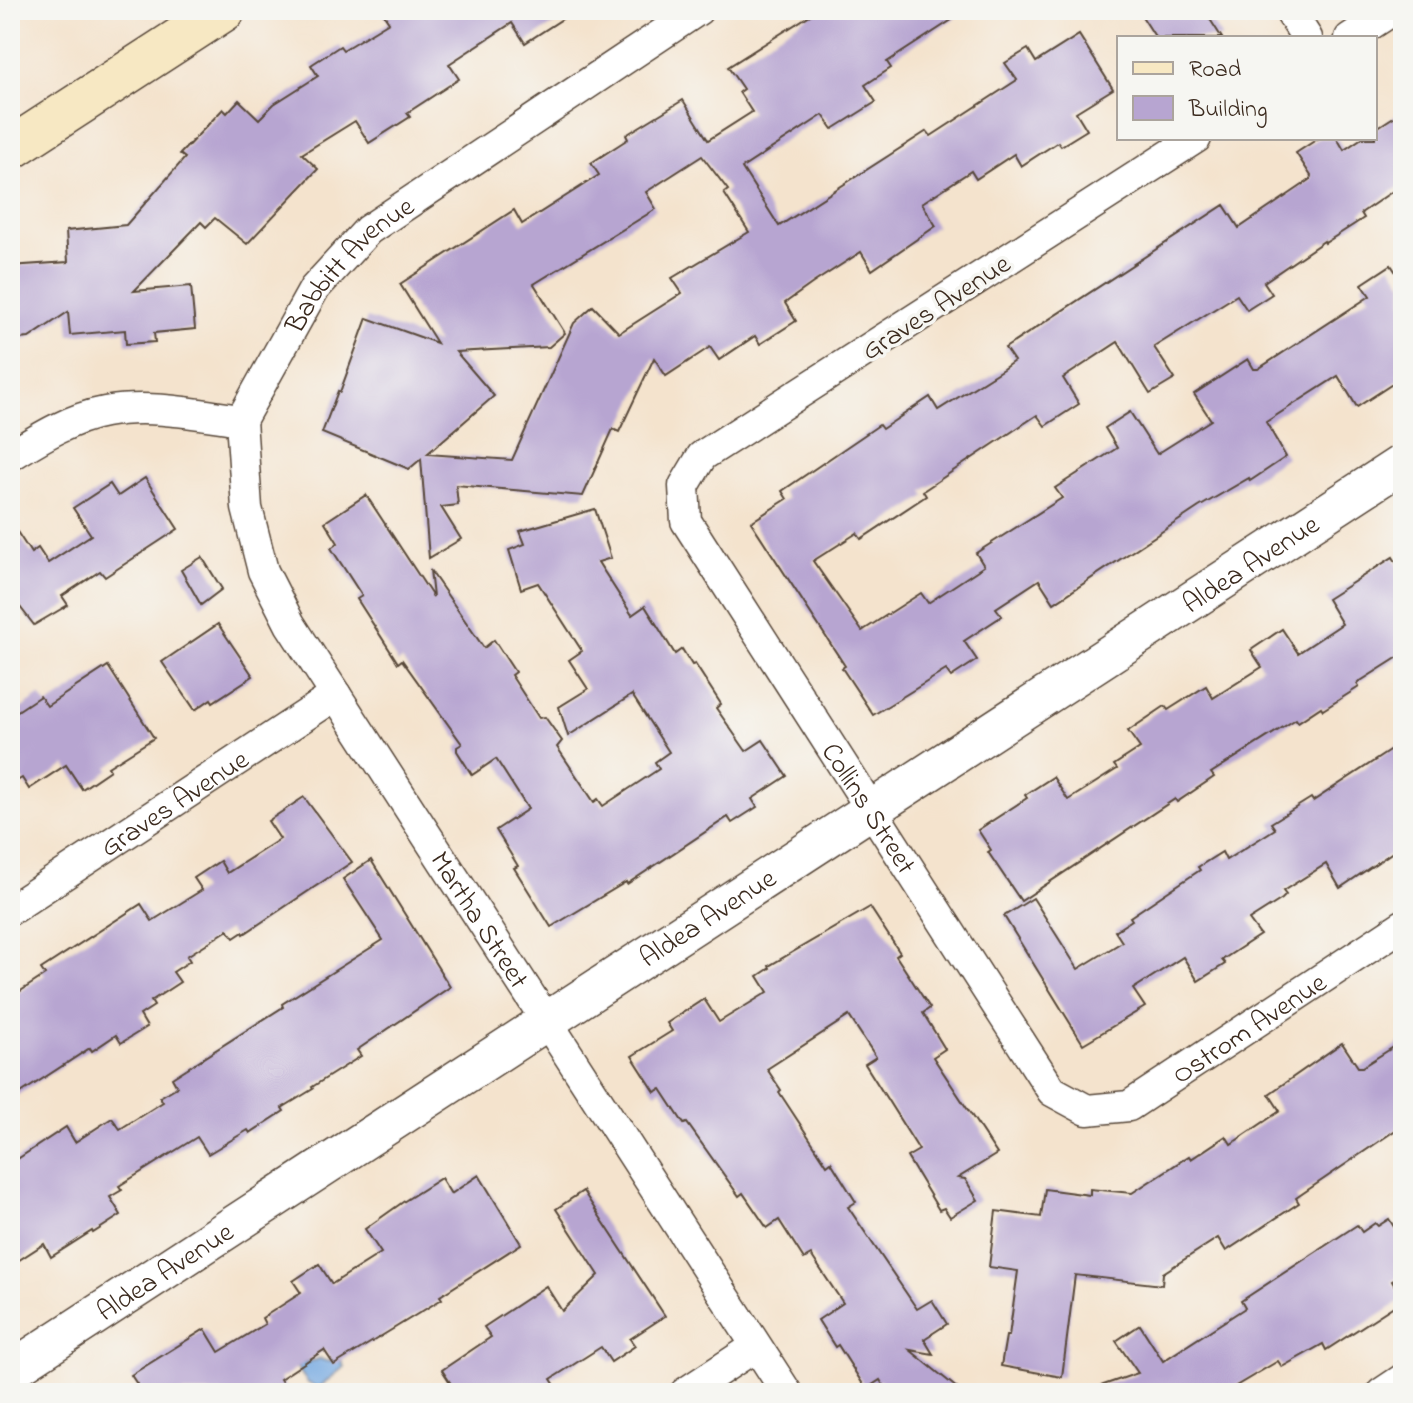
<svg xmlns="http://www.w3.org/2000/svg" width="1413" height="1403" viewBox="0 0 1413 1403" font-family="'Indie Flower',sans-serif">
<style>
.water{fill:#75a8e1;stroke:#586980;stroke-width:2}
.building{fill:#b7a5d1;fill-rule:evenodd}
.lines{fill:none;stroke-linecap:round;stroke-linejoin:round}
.minor-casing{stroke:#574638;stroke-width:33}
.tertiary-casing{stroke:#574638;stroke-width:41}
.secondary-casing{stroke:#574638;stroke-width:45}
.minor{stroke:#fff;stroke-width:30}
.tertiary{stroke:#fff;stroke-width:38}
.secondary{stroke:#f7e8c3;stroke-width:42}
.labels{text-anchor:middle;stroke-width:7;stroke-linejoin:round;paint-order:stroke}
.street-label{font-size:28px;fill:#3b2a1e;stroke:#f6f6f2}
</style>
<rect width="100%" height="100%" fill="#f6f6f2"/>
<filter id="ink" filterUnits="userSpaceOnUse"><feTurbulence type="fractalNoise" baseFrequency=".0125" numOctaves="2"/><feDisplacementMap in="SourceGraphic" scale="16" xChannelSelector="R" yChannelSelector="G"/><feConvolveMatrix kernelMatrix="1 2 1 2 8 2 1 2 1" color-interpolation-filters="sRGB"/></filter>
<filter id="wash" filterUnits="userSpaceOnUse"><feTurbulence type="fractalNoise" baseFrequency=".006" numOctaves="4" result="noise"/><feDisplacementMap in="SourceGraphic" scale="32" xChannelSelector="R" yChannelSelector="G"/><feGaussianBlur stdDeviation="1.8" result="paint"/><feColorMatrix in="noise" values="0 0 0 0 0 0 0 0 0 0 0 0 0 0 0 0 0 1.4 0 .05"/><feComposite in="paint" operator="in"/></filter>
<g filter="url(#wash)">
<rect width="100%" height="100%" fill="#f4e3cd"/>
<!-- water -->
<polygon class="water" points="340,1358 344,1367 318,1388 308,1383 295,1365 320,1359 329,1362"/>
<g id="blocks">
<!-- building -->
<g class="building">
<polygon points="381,10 576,10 525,43 512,23 449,64 459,79 407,113 410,117 369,143 355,121 302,154 318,169 247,244 215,218 206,227 201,222 134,291 191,286 195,329 154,333 155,342 126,344 125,330 70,335 68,312 29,338 10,340 10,266 68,262 66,231 126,225 185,158 180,154 223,109 227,113 239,100 259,119 274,104 318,76 311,65 340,46 343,50 389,22"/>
<path d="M818,10H967L887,62L891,68L865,85L876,102L833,129L823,115L742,168L779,226L927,131L931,136L1017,80L1005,63L1028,49L1036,62L1079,35L1113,89L1076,112L1087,130L1061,146L1058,142L1021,166L1014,154L976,179L971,171L922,203L936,226L872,270L861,252L813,283L785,303L796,321L760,344L755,336L719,360L710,347L666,376L654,358L619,432L613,429L583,496L456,485L458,505L441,507L461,539L429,558L421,459L409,469L322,433L338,391L340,392L367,318L437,343L400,284L514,210L522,224L599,175L591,163L628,139L626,135L683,100L708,140L752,112L739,92L743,89L728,67ZM702,156L728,190L724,193L749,232L672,278L682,293L619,333L593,306L574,323L512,460L427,454L494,396L456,352L549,347L565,333L534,284L656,209L646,192Z"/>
<polygon points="1138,10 1204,10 1222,38 1156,38"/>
<polygon points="1403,111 1403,184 1361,213 1364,218 1325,243 1324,241 1264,282 1272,294 1247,310 1237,295 1154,347 1175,379 1150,394 1118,342 1063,378 1079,404 1045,426 1037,415 923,491 926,496 861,539 857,533 813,561 862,631 921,593 928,603 984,566 976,553 1062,498 1055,488 1117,448 1105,428 1130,412 1157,454 1211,420 1194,394 1248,359 1254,369 1258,369 1370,296 1362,284 1391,265 1403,283 1403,377 1357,407 1338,376 1266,422 1286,457 1250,481 1249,478 1199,507 1054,603 1039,580 996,608 1002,616 964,641 977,660 951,677 946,670 873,715 842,668 845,666 751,522 787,499 782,491 879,425 882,429 930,397 938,410 1003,369 1014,361 1005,348 1224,205 1239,228 1310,180 1311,176 1296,153 1319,138 1337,138 1344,150 1362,138 1375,138 1375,129"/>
<polygon points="145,478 178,529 105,577 100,571 62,596 68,605 34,625 10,594 10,521 31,553 38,548 48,563 91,535 73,508 110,484 118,496"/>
<polygon points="366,495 433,597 430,570 484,648 494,640 515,672 511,675 539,718 545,717 562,741 557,747 594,802 598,799 603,806 659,769 655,762 669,752 632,695 568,736 559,707 588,689 569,660 582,651 538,583 521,589 509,550 525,544 520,531 595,509 611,558 598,562 632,615 645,606 675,654 682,649 692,665 695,664 721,704 716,708 746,751 763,740 787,776 752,799 757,807 732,823 728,817 627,884 626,882 551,927 514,868 518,866 496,830 528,809 496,759 472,775 457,751 457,747 462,744 402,660 398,663 357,599 362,596 331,548 338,543 325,522"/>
<polygon points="202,557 222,589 201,605 181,570"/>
<polygon points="1393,557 1403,573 1403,654 1359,682 1357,684 1359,687 1323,710 1321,707 1298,722 1296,719 1211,773 1214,777 1177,802 1175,799 1021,901 988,852 991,850 978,830 1027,798 1025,795 1053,777 1068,800 1117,769 1114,765 1140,748 1128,731 1165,706 1168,710 1206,686 1213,698 1262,667 1251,650 1282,629 1298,653 1342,624 1327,599"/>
<polygon points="218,624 253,676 213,702 211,699 195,710 162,662"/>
<polygon points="108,666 154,738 108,767 110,770 82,789 66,765 29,789 22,778 10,785 10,716 40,696 47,706"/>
<polygon points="1403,742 1403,845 1340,888 1326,864 1283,891 1286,895 1282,899 1249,920 1260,935 1222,960 1225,964 1198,981 1183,957 1133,989 1145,1007 1083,1044 1004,916 1033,898 1078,969 1122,942 1115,931 1132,920 1130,917 1200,870 1198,867 1222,852 1226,860 1275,829 1271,823 1311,798 1313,801"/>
<polygon points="304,797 352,862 244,934 243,932 234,938 228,930 187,956 190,961 173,972 180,982 151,1001 154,1006 140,1015 147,1027 121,1043 116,1035 92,1051 90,1048 10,1100 10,998 45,975 41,969 141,904 152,921 202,890 194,878 220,861 227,873 280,839 268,821"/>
<polygon points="371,860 450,987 357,1050 361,1056 312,1087 313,1089 282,1108 284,1111 250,1133 248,1130 208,1154 197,1137 119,1186 122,1190 110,1197 121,1215 93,1233 92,1231 51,1257 44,1244 10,1266 10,1164 66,1127 75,1142 112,1118 120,1129 163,1102 160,1097 177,1087 172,1078 283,1007 282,1004 383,940 343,879"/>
<polygon points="870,907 900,953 896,956 930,1008 923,1013 945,1049 933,1057 997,1154 958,1178 965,1179 978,1200 950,1217 944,1208 939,1210 907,1157 919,1150 865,1064 876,1057 849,1016 767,1069 781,1090 779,1092 827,1165 831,1162 856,1202 848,1207 917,1309 932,1300 947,1324 924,1339 933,1354 910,1350 963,1393 888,1393 880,1380 866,1389 838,1345 835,1347 818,1320 843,1303 811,1255 804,1259 779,1220 767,1228 743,1193 739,1196 687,1123 684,1124 661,1089 655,1092 632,1056 672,1031 667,1023 704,999 719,1022 768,992 758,976 770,968 769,966"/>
<polygon points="1403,1041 1403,1125 1296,1198 1299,1203 1226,1251 1218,1238 1163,1273 1162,1285 1075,1275 1062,1377 1001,1366 1006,1336 1009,1336 1018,1271 989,1267 996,1211 1041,1217 1045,1189 1090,1195 1090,1189 1132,1193 1189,1156 1191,1159 1226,1136 1231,1144 1280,1111 1269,1094 1342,1043 1358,1067 1362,1067"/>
<polygon points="479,1175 521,1244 440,1296 442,1299 334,1365 324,1350 280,1379 289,1393 143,1393 131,1375 205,1329 219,1352 265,1324 262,1318 301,1293 293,1281 319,1264 332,1284 381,1253 365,1229 403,1202 441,1178 451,1194"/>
<polygon points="583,1191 665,1316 630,1339 635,1346 611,1362 601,1347 551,1379 560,1393 457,1393 442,1370 491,1337 484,1327 546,1286 562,1311 599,1275 556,1209"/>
<polygon points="1389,1219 1403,1241 1403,1274 1392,1281 1403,1300 1326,1350 1323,1344 1282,1367 1278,1361 1224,1393 1093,1393 1092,1389 1138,1373 1116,1341 1140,1325 1163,1361 1245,1308 1241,1301 1357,1225 1362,1232 1375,1223 1378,1226"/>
</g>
</g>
</g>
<g filter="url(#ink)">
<use href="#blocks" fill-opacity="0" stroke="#574638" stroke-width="2"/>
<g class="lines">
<defs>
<g id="minor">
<polyline points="1289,10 1307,38"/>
<polyline points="1350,38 1393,10"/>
<path id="s1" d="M1196,138L702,456L684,486L686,521L1052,1091L1087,1110L1129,1106L1403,925"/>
<path id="s2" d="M241,420L247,508L263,571L290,624L787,1393"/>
<path id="s3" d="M10,456C39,438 71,418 105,412C150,404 197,414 241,420L314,289L368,230L698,10"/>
<path id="s4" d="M10,910L336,695"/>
<polyline points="685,1393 755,1347"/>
<polyline points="1382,1393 1403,1379"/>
</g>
<g id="tertiary">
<path id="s5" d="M10,1371L1403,463"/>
</g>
<polyline id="secondary" points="10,149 224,10"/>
</defs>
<!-- minor casing -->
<use href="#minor" class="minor-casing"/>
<!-- tertiary casing -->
<use href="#tertiary" class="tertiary-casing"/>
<!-- secondary casing -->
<use href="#secondary" class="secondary-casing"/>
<!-- minor -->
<use href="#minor" class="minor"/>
<!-- tertiary -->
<use href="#tertiary" class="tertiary"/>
<!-- secondary -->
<use href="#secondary" class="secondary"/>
</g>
</g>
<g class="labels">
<!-- street labels -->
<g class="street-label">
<text dy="10" stroke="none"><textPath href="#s3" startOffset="434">Babbitt Avenue</textPath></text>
<text transform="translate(935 306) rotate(-33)" y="10">Graves Avenue</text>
<text dy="10" stroke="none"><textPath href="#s5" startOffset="1480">Aldea Avenue</textPath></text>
<text dy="10" stroke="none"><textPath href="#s4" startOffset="196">Graves Avenue</textPath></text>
<text dy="10" stroke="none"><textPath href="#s1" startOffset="998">Collins Street</textPath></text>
<text dy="10" stroke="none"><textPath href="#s5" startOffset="832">Aldea Avenue</textPath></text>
<text dy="10" stroke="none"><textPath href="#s2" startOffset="564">Martha Street</textPath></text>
<text dy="10" stroke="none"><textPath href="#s1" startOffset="1560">Ostrom Avenue</textPath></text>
<text dy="10" stroke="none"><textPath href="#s5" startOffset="184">Aldea Avenue</textPath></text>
</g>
</g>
<!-- margin -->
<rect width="1413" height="1403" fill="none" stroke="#f6f6f2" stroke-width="40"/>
<!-- legend -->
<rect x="1117" y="36" width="260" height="104" fill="#f6f6f2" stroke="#aba49d" stroke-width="2"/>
<rect x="1133" y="62" width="40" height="12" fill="#f7e8c3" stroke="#aba49d" stroke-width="2"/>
<text x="1189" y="76" font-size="24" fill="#3b2a1e">Road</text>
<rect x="1133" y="96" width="40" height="24" fill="#b7a5d1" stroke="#aba49d" stroke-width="2"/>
<text x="1189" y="116" font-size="24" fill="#3b2a1e">Building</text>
</svg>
